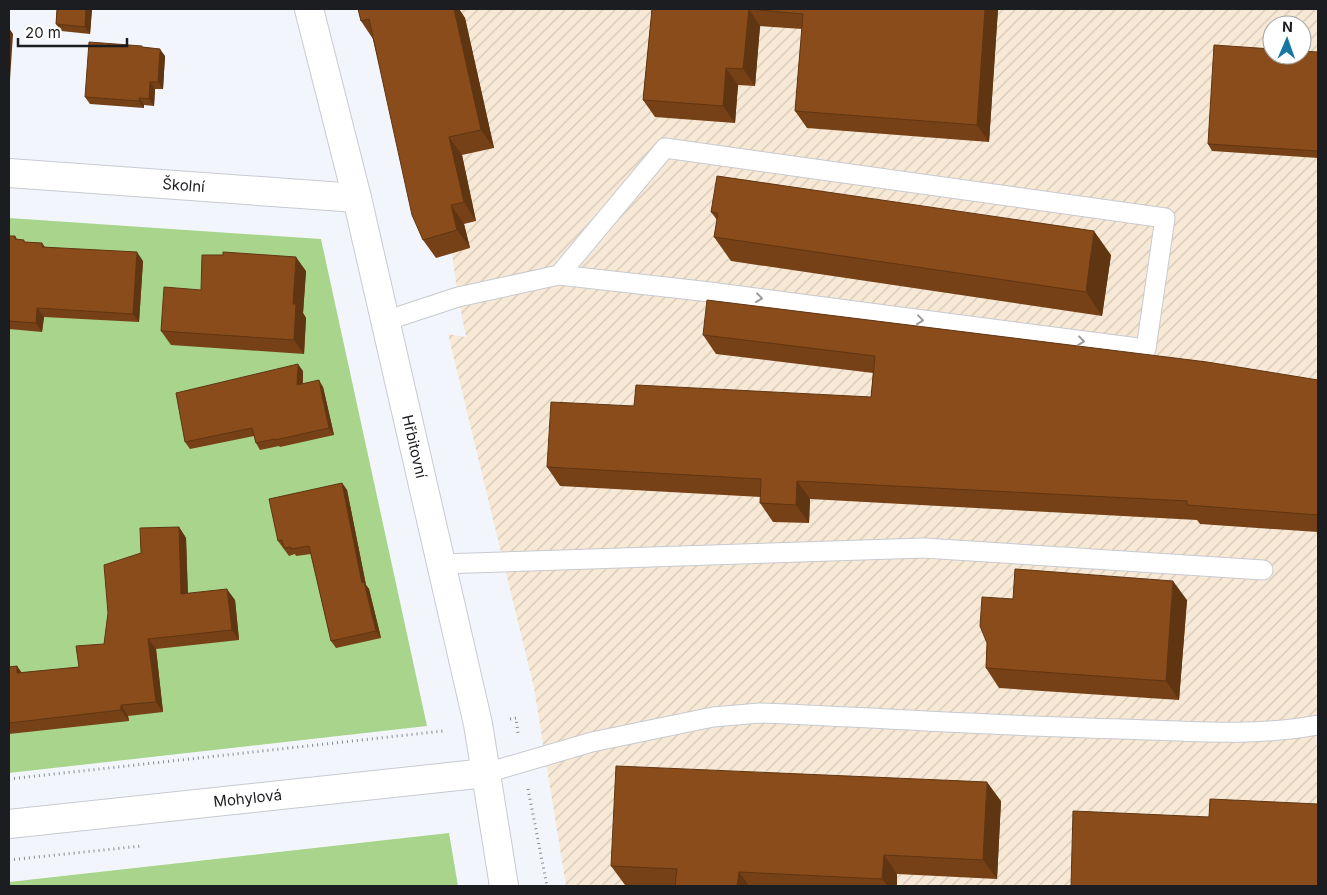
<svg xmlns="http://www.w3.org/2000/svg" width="1327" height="895" viewBox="0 0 1327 895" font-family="Inter,sans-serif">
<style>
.industrial{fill:url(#industrial-furrows);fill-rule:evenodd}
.green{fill:#a8d48c}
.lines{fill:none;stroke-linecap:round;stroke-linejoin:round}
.lane-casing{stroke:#c7cad0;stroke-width:21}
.street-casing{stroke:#c7cad0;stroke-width:30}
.secondary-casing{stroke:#c7cad0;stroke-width:30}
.path{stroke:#888a8f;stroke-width:3;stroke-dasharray:1 4;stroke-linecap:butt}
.lane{stroke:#fff;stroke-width:19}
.street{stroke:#fff;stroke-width:28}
.secondary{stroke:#fff;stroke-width:28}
.wall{fill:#764116}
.shaded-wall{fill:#603512}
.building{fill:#894c1a;stroke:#603512}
.oneway{stroke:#99999b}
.labels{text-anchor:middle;stroke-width:5;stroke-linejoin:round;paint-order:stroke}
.street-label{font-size:15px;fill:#1c1d20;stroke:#fff}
</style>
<defs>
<pattern id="industrial-furrows" width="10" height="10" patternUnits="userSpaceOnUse" patternTransform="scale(1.25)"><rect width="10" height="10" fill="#f8e9d6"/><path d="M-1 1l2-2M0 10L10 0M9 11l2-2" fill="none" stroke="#d4c7b7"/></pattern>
</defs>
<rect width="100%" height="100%" fill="#f2f6fc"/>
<!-- industrial -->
<path class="industrial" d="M424,9H1318V886H566L534,688L448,334L466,337L458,297L452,253L469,248L464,225L476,221L462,155L493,148L465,18ZM1272,25H1302V55H1272Z"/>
<!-- green -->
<g class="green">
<polygon points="9,218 321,239 427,726 9,773"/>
<polygon points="449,833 458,886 9,886 9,882"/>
</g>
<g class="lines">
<defs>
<g id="lane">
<polyline points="385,321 458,297 559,275 710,292 1146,349 1165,218 665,148 559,275"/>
<polyline points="441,564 924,548 1263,570"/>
<path d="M486,773L592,742L713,717L760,713C881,718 1002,726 1122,729C1187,731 1254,737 1318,725"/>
</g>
<g id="street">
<path id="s1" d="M9,173L357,198"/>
</g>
<g id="secondary">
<path id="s2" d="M309,9L357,198L478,724L504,886"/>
<path id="s3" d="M9,824L486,773"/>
</g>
</defs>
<!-- lane casing -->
<use href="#lane" class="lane-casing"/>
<!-- street casing -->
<use href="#street" class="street-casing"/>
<!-- secondary casing -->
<use href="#secondary" class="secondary-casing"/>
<!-- path -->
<g class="path">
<polyline points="510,719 516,718 518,733"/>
<polyline points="9,779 443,731 444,733"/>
<polyline points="528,789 547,886"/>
<polyline points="9,860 141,846"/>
</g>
<!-- lane -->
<use href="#lane" class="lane"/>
<!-- street -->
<use href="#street" class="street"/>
<!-- secondary -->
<use href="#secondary" class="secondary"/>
</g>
<!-- wall -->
<g class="wall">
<polygon points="57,9 92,9 90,34 61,31 56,24"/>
<polygon points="358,9 459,9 465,18 494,148 462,155 476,221 464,224 470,248 436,258 423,240 373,39 361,21"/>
<polygon points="652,9 998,9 989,142 807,128 795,111 802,29 760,26 755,86 738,85 735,123 655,117 643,100"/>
<polygon points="144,47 165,56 163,89 155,89 154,106 144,105 144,108 90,104 85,97"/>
<polygon points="1318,52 1318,158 1212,151 1208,144"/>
<polygon points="711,212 1111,255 1102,316 731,261 714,237 717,220"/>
<polygon points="9,236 15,236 17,239 26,242 42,243 45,247 143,261 139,322 44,317 42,332 9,329"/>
<polygon points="306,271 303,313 306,318 304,354 171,345 161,331"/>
<polygon points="703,335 1318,380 1318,532 1200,524 1197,520 810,499 809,523 773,522 760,503 761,497 560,486 547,467 634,406 871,397 873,373 716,354"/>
<polygon points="303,371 303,384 323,387 334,435 280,447 279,446 260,450 256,443 254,436 190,449 185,442"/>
<polygon points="342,483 347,490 366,585 369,589 381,638 336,648 331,641 311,554 296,556 295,554 289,556 278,541"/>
<polygon points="179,527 186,538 188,593 235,600 239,640 156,649 163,712 128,716 129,721 9,734 9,667 17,666 22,673 79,667 104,644"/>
<polygon points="1013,599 1187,600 1179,700 999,688 986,668 987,643"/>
<polygon points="1001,801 997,879 897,874 897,886 646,886 625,885 611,866"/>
</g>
<!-- shaded-wall -->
<g class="shaded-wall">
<polygon points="86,9 92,9 90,34 85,27"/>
<polygon points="454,9 459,9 465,18 494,148 481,130"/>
<polygon points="749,9 760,26 755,86 743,69"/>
<polygon points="985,9 998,9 989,142 977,125"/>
<polygon points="9,28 13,34 9,95"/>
<polygon points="160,49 165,56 163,89 158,82"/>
<polygon points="726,68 738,85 735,123 723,106"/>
<polygon points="150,82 155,89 154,106 149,99"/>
<polygon points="139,98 144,105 144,108 139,101"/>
<polygon points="449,137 462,155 476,221 464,202"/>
<polygon points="451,205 464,224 470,248 457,230"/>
<polygon points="1094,231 1111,255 1102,316 1086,292"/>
<polygon points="137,252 143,261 139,322 133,314"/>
<polygon points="296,257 306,271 303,313 306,318 304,354 294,340 293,304"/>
<polygon points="37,308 44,317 42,332 36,323"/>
<polygon points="298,364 303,371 302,392 297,385"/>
<polygon points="319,380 323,387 334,435 329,428"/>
<polygon points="797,481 810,499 809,523 796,505"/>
<polygon points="342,483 347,490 366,585 369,589 381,638 376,631 362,583"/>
<polygon points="179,527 186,538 188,604 181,594"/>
<polygon points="1173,581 1187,600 1179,700 1166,681"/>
<polygon points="227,589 235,600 239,640 232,630"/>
<polygon points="148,639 156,649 163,712 156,702"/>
<polygon points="17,666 24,677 17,673"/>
<polygon points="121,705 128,716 129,721 121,710"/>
<polygon points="987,782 1001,801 997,879 983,860"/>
<polygon points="884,855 897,874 897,886 888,886 882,879"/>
<polygon points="739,872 749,886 737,886"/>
</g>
<!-- building -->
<g class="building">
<polygon points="57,9 86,9 85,27 56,24"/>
<polygon points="358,9 454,9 481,130 449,137 464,202 451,205 457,230 423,240 412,215 369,19 361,21"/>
<polygon points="652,9 749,9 743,69 726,68 723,106 643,100"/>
<polygon points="750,9 985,9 977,125 795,111 803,14"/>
<polygon points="89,42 142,46 142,47 160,49 158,82 150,82 149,99 139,98 139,101 85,97"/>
<polygon points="1214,45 1272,49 1272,55 1302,55 1302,51 1318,52 1318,151 1208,144"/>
<polygon points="717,176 1094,231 1086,292 714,237 718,213 711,212"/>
<polygon points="9,236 15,236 15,239 24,240 24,242 42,243 42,247 137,252 133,314 37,308 36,323 9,321"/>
<polygon points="223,252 296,257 293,304 296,304 294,340 161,331 164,287 201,290 202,255 223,255"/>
<polygon points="707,300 1207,362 1318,380 1318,515 1187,505 1187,501 797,481 796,505 760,503 761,479 547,467 551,402 634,406 636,385 871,397 875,356 703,335"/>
<polygon points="298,364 297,385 319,380 329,428 275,440 275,439 256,443 252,428 185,442 176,393"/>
<polygon points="342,483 362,583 364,582 376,631 331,641 309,546 291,549 291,547 284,548 282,540 278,541 269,499"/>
<polygon points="179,527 181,594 227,589 232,630 148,639 156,702 121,705 121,710 9,723 9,667 17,666 17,673 79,667 76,646 104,644 108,613 104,565 141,553 140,528"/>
<polygon points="1015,569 1173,581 1166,681 986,668 987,643 980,626 982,597 1013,599"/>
<polygon points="616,766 987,782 983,860 884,855 882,879 739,872 737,886 675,886 677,869 611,866"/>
<polygon points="1210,799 1318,804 1318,886 1071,886 1073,811 1209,817"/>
</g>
<!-- one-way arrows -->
<defs><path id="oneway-chevron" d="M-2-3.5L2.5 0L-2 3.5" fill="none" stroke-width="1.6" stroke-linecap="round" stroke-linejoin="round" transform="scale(1.25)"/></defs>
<g class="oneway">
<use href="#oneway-chevron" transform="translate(759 298) rotate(7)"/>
<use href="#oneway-chevron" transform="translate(920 320) rotate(7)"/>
<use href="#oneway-chevron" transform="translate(1081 341) rotate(7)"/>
</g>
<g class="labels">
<!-- street labels -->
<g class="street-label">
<text dy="5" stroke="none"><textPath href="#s1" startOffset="175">Školní</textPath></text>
<text dy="5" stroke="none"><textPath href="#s2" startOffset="450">Hřbitovní</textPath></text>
<text dy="5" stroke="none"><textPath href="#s3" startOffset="240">Mohylová</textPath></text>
</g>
</g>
<!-- border -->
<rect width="1327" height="895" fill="none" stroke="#1c1d20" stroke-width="20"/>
<!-- north arrow -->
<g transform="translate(1287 40) rotate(2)"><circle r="24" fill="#ffffff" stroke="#a4a5a6"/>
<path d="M0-4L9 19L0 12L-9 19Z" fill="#1876a3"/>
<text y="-8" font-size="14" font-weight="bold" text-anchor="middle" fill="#1c1d20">N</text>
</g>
<!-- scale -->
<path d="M18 38v8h109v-8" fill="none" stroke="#1c1d20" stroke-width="2.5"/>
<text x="25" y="38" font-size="15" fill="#1c1d20" stroke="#ffffff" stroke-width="4" paint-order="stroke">20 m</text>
</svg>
